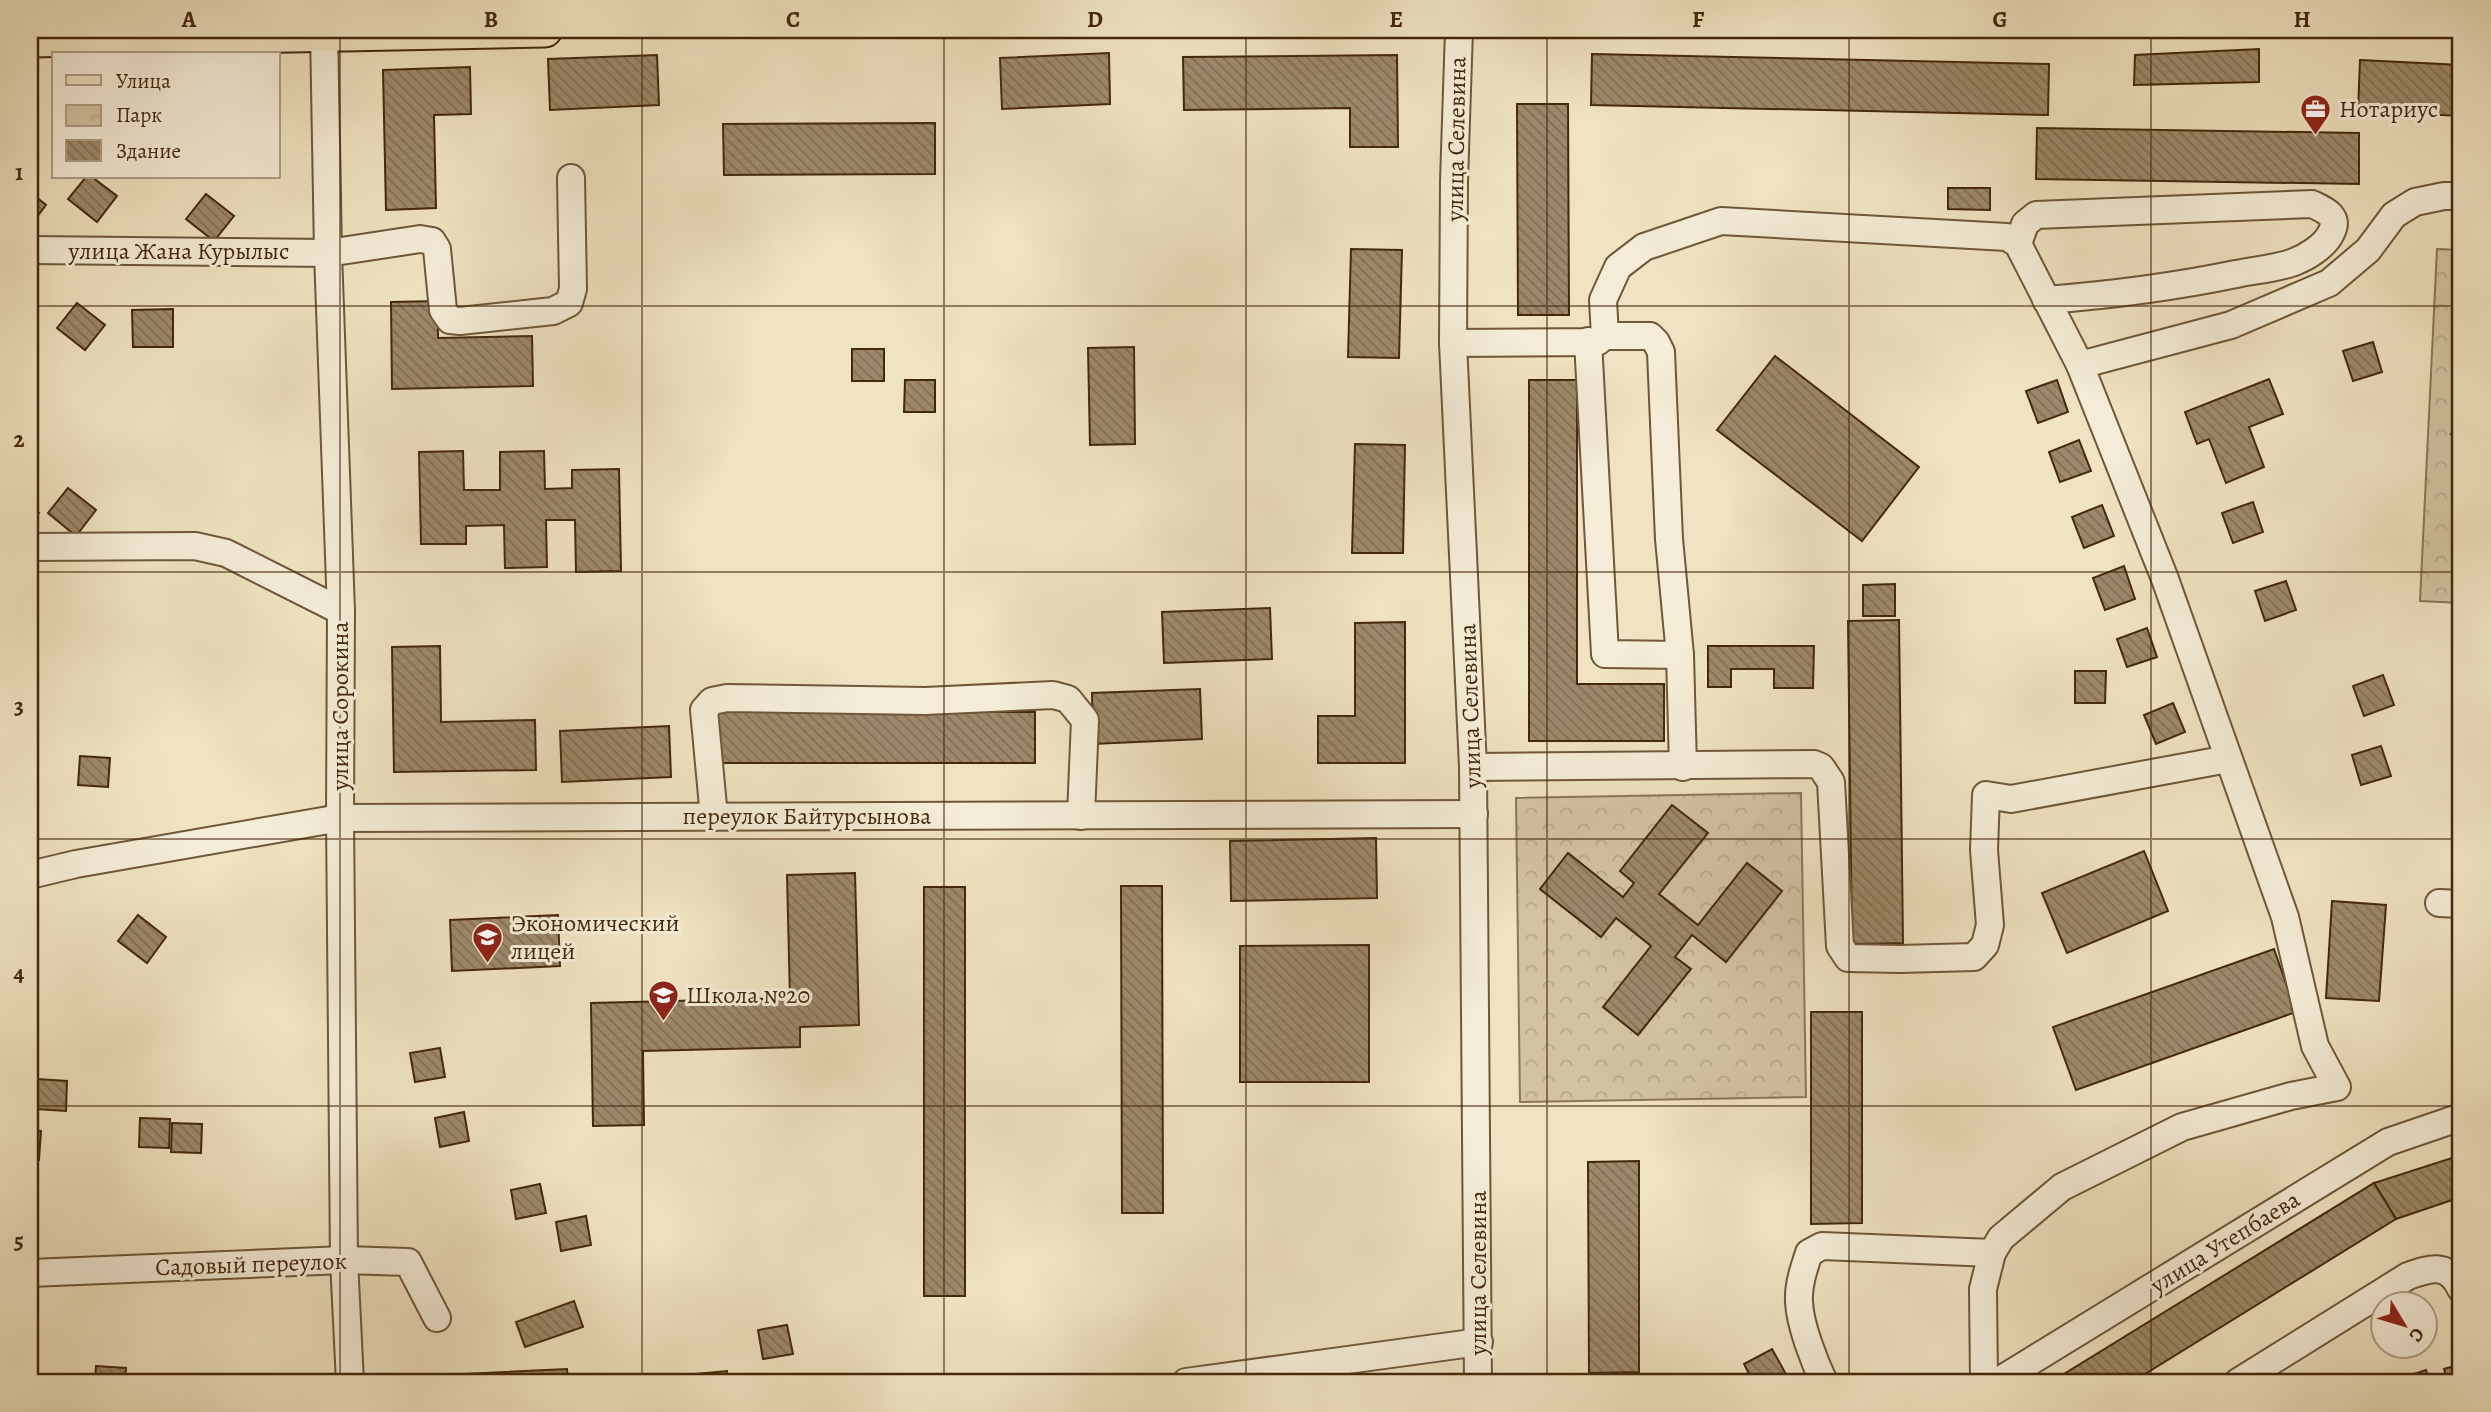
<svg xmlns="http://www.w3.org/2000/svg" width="2491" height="1412" viewBox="0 0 2491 1412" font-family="Alegreya,serif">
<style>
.park{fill:url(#park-crowns);stroke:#8c7656;stroke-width:2}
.building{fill:url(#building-back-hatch);stroke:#44280b;stroke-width:2}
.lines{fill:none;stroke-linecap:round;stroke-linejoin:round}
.minor-casing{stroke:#6f5738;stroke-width:30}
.major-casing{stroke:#44280b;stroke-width:37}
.minor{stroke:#f5edd7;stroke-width:26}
.major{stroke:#f0e3c1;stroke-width:33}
.grid{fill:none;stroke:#44280b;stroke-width:2;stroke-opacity:0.55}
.labels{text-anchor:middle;stroke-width:6;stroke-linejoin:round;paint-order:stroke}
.poi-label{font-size:24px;fill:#44280b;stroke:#f5edd7;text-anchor:start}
.street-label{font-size:24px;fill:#44280b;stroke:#f5edd7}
.neatline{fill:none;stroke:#44280b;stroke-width:2.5}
.grid-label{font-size:23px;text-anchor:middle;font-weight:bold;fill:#44280b}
</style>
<defs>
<pattern id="park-crowns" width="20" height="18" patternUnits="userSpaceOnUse" patternTransform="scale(1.75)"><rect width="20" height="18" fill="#d3c3a2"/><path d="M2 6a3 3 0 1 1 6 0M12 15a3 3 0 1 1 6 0" fill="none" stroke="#b6a88a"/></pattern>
<pattern id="building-back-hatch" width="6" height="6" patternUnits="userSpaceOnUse" patternTransform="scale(1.75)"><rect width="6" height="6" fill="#9d896a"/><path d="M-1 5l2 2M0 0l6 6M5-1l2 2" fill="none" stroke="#827055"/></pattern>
</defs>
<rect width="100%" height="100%" fill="#f0e3c1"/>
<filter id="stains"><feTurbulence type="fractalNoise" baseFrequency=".00286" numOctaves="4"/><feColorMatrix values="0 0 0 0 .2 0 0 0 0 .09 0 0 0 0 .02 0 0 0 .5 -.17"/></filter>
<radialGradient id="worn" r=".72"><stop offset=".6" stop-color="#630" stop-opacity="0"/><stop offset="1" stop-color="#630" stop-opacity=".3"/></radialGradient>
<!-- park -->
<g class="park">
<polygon points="2437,249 2461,250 2461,603 2420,601"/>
<polygon points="1801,793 1806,1097 1520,1102 1516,798"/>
</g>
<!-- building -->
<g class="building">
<polygon points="2259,49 2259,82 2134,85 2135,55"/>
<polygon points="1109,53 1110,104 1002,109 1000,58"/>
<polygon points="1592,54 2049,64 2048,115 1591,105"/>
<polygon points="657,55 659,105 550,110 548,59"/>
<polygon points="1397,55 1398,147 1350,147 1350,108 1184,110 1183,57"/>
<polygon points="2360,60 2461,65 2461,116 2358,111"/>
<polygon points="470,67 471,114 434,115 436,208 386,210 383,70"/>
<polygon points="1517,104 1568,104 1569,315 1518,315"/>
<polygon points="935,123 935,174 724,175 723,124"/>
<polygon points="2037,128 2359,133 2359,184 2036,179"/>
<polygon points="86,177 92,177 117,196 97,222 68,199"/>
<polygon points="1948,188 1990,188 1990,210 1948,209"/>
<polygon points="30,192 46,205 30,226"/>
<polygon points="206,194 234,216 214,241 186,219"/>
<polygon points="1351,249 1402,250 1399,358 1348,357"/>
<polygon points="438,301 438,338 532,336 533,386 392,389 391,302"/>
<polygon points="77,303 105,325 85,350 57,328"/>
<polygon points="173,309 173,347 133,347 132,310"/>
<polygon points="2373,342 2382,372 2353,381 2343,351"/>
<polygon points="30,344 38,351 30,362"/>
<polygon points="1134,347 1135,444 1090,445 1088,348"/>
<rect x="852" y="349" width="32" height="32"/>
<polygon points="1775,356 1919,467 1862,541 1717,430"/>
<polygon points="2269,379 2283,414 2249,427 2264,467 2226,483 2209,439 2197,444 2185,412"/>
<polygon points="905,380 935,380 935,412 904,412"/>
<polygon points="1529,380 1577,380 1577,684 1664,684 1664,741 1529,741"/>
<polygon points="2057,380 2068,412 2038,423 2026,391"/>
<polygon points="2461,419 2461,442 2451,434"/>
<polygon points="2079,440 2091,471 2060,482 2049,452"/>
<polygon points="1355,444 1405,445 1403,553 1352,553"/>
<polygon points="463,451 464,490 500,490 500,452 544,451 545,489 572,488 572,470 619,469 621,571 576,572 575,520 546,520 547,567 505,568 504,525 466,526 466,544 421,544 419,452"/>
<polygon points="68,488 96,510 76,536 48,513"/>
<polygon points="2253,502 2263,532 2233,543 2222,513"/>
<polygon points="30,505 39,513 30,525"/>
<polygon points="2102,505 2114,536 2084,548 2072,517"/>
<polygon points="2124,566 2135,599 2105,610 2093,578"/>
<polygon points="2286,581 2296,610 2265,621 2255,591"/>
<polygon points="1895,584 1895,616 1863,616 1863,585"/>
<polygon points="1270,608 1272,659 1164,663 1162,612"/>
<polygon points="1899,620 1903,943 1852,944 1848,621"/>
<polygon points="1405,622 1405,763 1318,763 1318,716 1355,716 1355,623"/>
<polygon points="2147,628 2157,657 2127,667 2117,639"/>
<polygon points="440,646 441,722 535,720 536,770 394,772 392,647"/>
<polygon points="1708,646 1814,646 1813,688 1774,688 1774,669 1731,669 1731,687 1708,687"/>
<polygon points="2075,671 2106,671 2105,703 2075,703"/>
<polygon points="2383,675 2394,705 2364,716 2353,686"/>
<polygon points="1200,689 1202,739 1093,744 1092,693"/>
<polygon points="2173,703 2185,732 2156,744 2144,715"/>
<rect x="713" y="712" width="322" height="51"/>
<polygon points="669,726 671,777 562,782 560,731"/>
<polygon points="2381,746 2391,776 2361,785 2352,755"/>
<polygon points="80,756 110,758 108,787 78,785"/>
<polygon points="30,758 35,758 38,800 30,801"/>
<polygon points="1672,805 1708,833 1659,894 1698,925 1747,863 1782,891 1726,962 1692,935 1675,957 1691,969 1638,1035 1603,1007 1651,946 1616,918 1601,937 1540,889 1568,853 1623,897 1634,883 1620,871"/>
<polygon points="2460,830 2461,830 2461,881 2459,881"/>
<polygon points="1376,838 1377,898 1231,901 1230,841"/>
<polygon points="2144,851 2168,911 2067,953 2042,893"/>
<polygon points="855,873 859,1025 800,1027 800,1047 643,1051 644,1125 593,1126 591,1003 790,998 787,875"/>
<polygon points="1121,886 1162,886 1163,1213 1122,1213"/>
<rect x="924" y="887" width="41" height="409"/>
<polygon points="2332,901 2386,905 2379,1001 2326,998"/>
<polygon points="138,915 166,937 147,963 118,941"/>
<polygon points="558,915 560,966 452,971 450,920"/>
<polygon points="1369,945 1369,1082 1240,1082 1240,946"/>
<polygon points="2274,949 2296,1012 2076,1090 2053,1027"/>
<polygon points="1811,1012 1862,1012 1862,1223 1811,1224"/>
<polygon points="440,1048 445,1077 415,1082 410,1053"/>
<polygon points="37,1079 67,1081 66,1111 36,1109"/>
<polygon points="464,1112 469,1141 440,1147 435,1118"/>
<polygon points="140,1118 170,1119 169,1148 139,1147"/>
<polygon points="172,1123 202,1124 201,1153 171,1152"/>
<polygon points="30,1130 41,1131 39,1160 30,1160"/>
<polygon points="2461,1155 2461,1197 2396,1219 2374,1183"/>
<polygon points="1639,1161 1639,1372 1589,1373 1588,1162"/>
<polygon points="2374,1183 2396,1219 2132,1382 2051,1382"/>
<polygon points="540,1184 546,1213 516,1219 511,1190"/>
<polygon points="586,1216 591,1245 561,1251 556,1222"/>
<polygon points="574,1301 583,1327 525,1347 516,1322"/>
<polygon points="787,1325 793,1354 763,1359 758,1330"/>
<polygon points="1772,1349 1787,1376 1775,1382 1753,1382 1744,1364"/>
<polygon points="2461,1364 2461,1382 2448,1382 2444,1369"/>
<polygon points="96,1366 126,1368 125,1382 95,1382"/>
<polygon points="567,1369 568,1382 381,1382 381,1378"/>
<polygon points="2426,1370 2429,1382 2396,1382 2395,1380"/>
<polygon points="727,1371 728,1382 652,1382 652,1378"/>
</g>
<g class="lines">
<defs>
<g id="minor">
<polyline points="324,30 328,253 341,611 340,818 344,1260 350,1382"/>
<polyline points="1459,30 1454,181 1453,343 1473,767 1478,1382"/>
<path d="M2018,244L2025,224L2036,215L2312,204C2325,210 2340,216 2331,233C2325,246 2307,257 2294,262C2276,269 2254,270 2236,274C2173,287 2110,295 2046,300"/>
<polyline points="30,250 328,253 420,239 432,241 437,249 443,310 450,320 460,321 553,311 569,303 573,289 571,178"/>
<polyline points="1605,336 1650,336 1656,342 1661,352 1669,539 1680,655 1683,767"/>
<polyline points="1588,341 1605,654 1680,655"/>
<polyline points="1453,343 1597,342 1605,336 1603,300 1618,267 1644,247 1721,221 2007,237 2018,244 2080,365 2165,579 2285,917 2315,1046 2337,1087 2291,1096 2182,1127 2062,1187 2001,1238 1992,1253 1983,1289 1984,1382"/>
<polyline points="2080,365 2231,325 2329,283 2368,250 2394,215 2415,202 2444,196 2461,196"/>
<polyline points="30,547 195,546 226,553 341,611"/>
<polyline points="1473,767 1814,764 1821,767 1831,782 1840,946 1848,958 1900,959 1974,957 1985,945 1990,925 1984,850 1986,795 2011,799 2228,759"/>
<polyline points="714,817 704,710 712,701 727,698 925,701 1053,695 1068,699 1085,720 1081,816"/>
<polyline points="30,875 76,864 340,818 1474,814"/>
<polyline points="2439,903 2461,904"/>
<polyline points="30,1273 344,1260 408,1262 437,1318"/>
<polyline points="1186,1382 1479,1342"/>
<path d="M1824,1382C1814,1361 1800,1325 1799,1302C1798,1285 1804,1268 1809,1253L1822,1246L1992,1253"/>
<polyline points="1997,1382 2388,1142 2461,1117"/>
<path d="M2238,1382L2408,1276C2431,1268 2448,1262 2461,1289"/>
</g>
<polyline id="major" points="30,40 545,30"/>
</defs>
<!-- minor casing -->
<use href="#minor" class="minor-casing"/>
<!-- major casing -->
<use href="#major" class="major-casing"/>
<!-- minor -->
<use href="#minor" class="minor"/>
<!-- major -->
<use href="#major" class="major"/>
</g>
<!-- grid -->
<path class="grid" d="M340,30V1382M642,30V1382M944,30V1382M1246,30V1382M1547,30V1382M1849,30V1382M2151,30V1382M30,306H2461M30,572H2461M30,839H2461M30,1106H2461"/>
<!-- icons -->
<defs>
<symbol id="office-pin" viewBox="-11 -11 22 30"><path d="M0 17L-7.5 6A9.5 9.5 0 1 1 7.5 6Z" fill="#8f2418" stroke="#f5edd7"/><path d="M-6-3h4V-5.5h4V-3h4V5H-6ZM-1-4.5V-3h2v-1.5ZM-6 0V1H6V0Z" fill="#fff"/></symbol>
<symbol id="school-pin" viewBox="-11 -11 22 30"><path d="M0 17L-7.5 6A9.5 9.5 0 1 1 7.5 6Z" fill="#8f2418" stroke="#f5edd7"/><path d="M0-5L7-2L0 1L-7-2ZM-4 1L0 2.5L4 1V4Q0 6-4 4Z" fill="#fff"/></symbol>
</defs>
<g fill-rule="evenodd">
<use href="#office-pin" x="2298" y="92" width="35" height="47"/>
<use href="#school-pin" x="470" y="920" width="35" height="47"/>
<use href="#school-pin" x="646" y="978" width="35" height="47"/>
</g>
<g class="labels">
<!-- poi labels -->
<g class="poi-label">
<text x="2339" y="117">Нотариус</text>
<text x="511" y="931">Экономический<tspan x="511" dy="28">лицей</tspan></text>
<text x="686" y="1003">Школа №20</text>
</g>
<!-- street labels -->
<g class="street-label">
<text transform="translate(1456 139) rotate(-89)" y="8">улица Селевина</text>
<text x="179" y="259">улица Жана Курылыс</text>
<text transform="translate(340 706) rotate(-90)" y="8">улица Сорокина</text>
<text transform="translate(1470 706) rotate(-92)" y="8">улица Селевина</text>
<text x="807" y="824">переулок Байтурсынова</text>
<text transform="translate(2225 1242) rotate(-32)" y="8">улица Утепбаева</text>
<text transform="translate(251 1264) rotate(-2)" y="8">Садовый переулок</text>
<text transform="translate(1478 1273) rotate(-90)" y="8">улица Селевина</text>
</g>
</g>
<!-- margin -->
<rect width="2491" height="1412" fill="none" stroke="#f0e3c1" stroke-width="77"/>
<!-- legend -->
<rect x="52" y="52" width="228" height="126" fill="#f5edd7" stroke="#ae9e85" stroke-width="2"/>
<rect x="66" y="75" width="35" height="10" fill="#f0e3c1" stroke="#ae9e85" stroke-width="2"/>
<text x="116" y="88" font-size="21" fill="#44280b">Улица</text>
<rect x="66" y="105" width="35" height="21" fill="url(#park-crowns)" stroke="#ae9e85" stroke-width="2"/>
<text x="116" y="122" font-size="21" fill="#44280b">Парк</text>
<rect x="66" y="140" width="35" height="21" fill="url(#building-back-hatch)" stroke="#ae9e85" stroke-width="2"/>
<text x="116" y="158" font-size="21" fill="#44280b">Здание</text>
<!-- north arrow -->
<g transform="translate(2404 1325) rotate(128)"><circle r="33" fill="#f5edd7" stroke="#ae9e85" stroke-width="2"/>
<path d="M0-5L12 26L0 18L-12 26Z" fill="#8f2418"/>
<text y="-10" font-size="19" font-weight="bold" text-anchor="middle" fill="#44280b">С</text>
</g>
<rect x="38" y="38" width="2414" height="1336" class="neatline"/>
<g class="grid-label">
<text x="189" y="27">A</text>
<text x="491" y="27">B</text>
<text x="793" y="27">C</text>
<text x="1095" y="27">D</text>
<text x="1396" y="27">E</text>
<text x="1698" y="27">F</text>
<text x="2000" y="27">G</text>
<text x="2302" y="27">H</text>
<text x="19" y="180">1</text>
<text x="19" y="447">2</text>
<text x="19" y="714">3</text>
<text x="19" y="981">4</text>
<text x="19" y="1248">5</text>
</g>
<rect width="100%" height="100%" filter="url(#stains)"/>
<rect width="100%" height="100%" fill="url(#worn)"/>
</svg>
